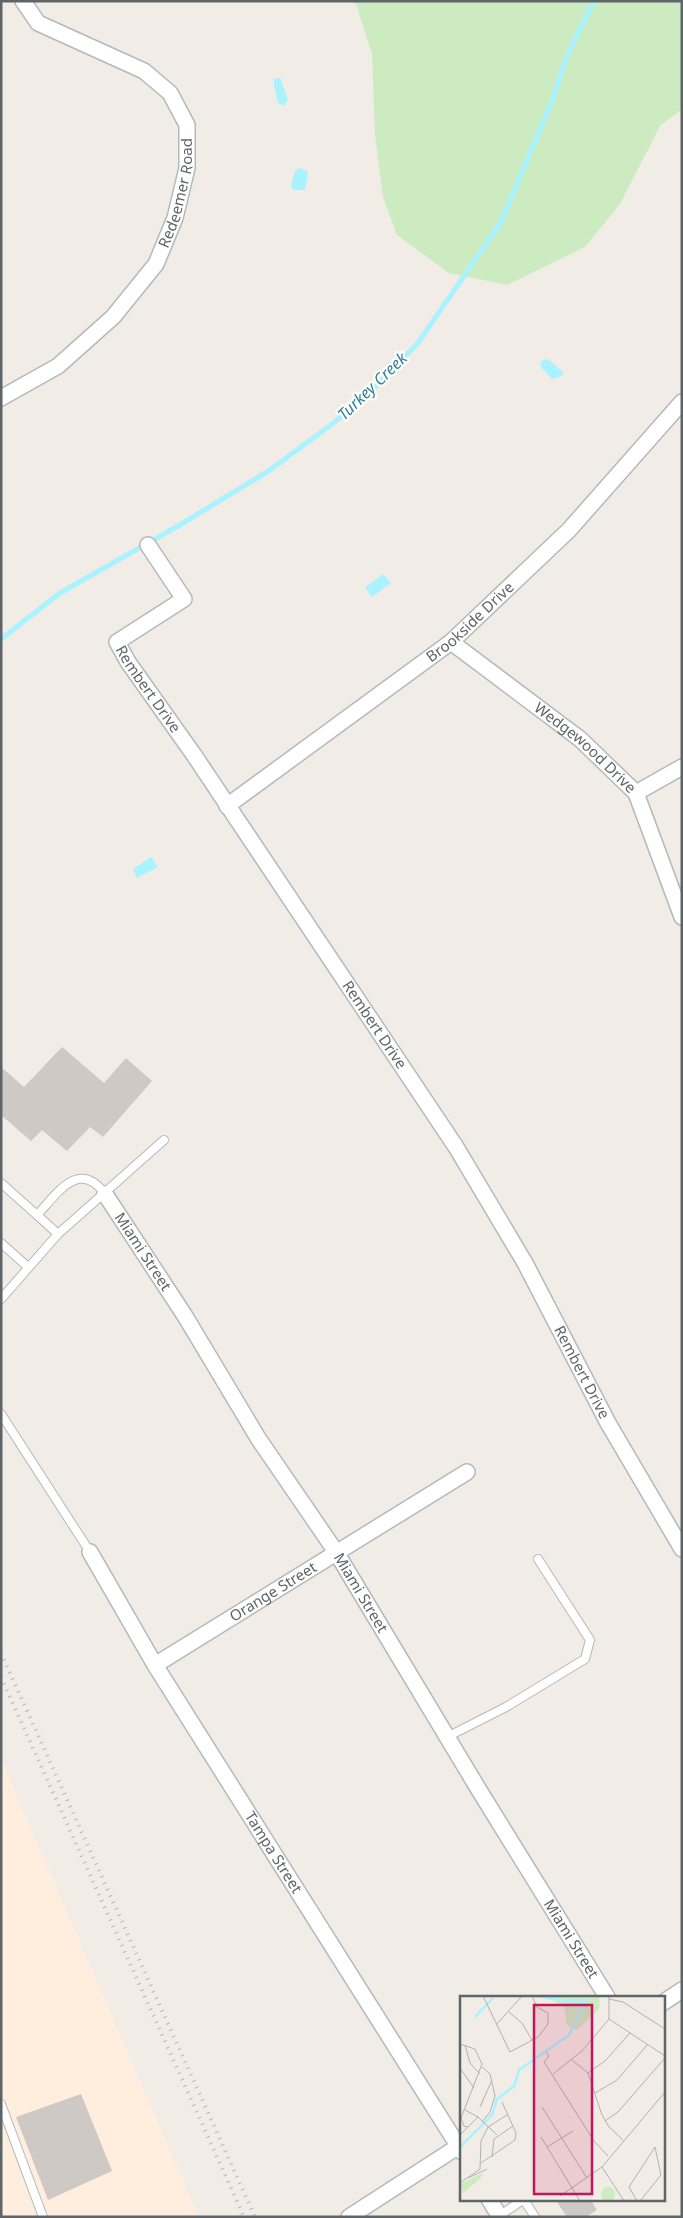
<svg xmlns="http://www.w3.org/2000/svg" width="683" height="2218" viewBox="0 0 683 2218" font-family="'Noto Sans',sans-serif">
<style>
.commercial{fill:#ffeede}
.green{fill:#cdebc1}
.water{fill:#a9f2ff}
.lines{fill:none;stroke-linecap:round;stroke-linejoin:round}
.stream{stroke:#a9f2ff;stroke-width:5}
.building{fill:#cfc9c5}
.service-casing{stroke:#b4b9bc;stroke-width:10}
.minor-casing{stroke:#b4b9bc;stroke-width:18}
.service{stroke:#fff;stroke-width:8}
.minor{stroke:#fff;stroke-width:15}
.rail{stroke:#b5b6b7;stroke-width:4;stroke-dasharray:1 6;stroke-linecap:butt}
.labels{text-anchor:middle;stroke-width:4.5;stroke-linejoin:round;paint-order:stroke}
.street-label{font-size:15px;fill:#5e6568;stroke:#fff}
.water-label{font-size:16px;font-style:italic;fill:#308097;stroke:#fff}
.inset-river{fill:none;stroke:#a9f2ff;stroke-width:2.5}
.inset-road{fill:none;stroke:#b2b2b0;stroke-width:1}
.view{fill:#c2185b;fill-opacity:0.15;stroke:#c2185b;stroke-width:2.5}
.inset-edge{fill:none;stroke:#5e6568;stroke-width:2.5}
</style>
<rect width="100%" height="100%" fill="#f1ece6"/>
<!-- commercial -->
<polygon class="commercial" points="1,1759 199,2217 1,2217"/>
<!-- green -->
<polygon class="green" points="352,1 682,1 682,109 660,126 620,204 585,247 507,285 449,273 397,235 383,197 375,135 372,54 356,4"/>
<!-- water -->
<g class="water">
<polygon points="280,78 288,99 284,106 278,103 274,86 274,79"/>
<polygon points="299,168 307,171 308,175 305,190 293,190 291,186 295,171"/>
<polygon points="548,359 563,372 562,376 552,379 540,366 542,360"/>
<polygon points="383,574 391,583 372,597 365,588"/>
<polygon points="151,857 158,867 137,878 133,869"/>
</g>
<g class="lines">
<!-- stream -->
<polyline class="stream" points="1,639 60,593 178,526 270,470 336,421 376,386 418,343 501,222 551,103 568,53 594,1"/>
</g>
<!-- building -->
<g class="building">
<polygon points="62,1047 104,1083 126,1058 152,1081 103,1137 90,1127 67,1151 42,1130 31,1141 1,1115 1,1067 24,1087"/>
<polygon points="81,2094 112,2171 48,2200 16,2117"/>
<polygon points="555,2199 590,2199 597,2210 586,2217 567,2217"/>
</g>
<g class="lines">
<defs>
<g id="service">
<path d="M1,1183L37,1215C57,1194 79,1158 105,1194"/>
<polyline points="37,1215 58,1234"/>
<polyline points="1,1243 28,1267"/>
<polyline points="1,1299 58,1234 164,1140"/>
<polyline points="1,1414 90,1552"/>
<polyline points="447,1737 506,1707 585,1659 590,1640 538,1559"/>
<polyline points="1,2104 43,2217"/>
<polyline points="524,2200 535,2217"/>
<polyline points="499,2216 524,2199"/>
</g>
<g id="minor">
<path id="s1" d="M1,398L58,366L113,317L156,264L175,218L187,168V125L170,93L144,71L38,23L23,1"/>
<path id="s2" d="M148,545L184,599L117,642L128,662L194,755L456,1147L525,1263L608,1423L682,1549"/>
<path id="s3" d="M451,642L580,739L636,793L682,917"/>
<polyline points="636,793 682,767"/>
<path id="s4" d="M227,806L451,642L569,530L682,402"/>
<path id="s5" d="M105,1194L185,1316L258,1438L336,1552L479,1790L607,1997"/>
<path id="s6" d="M90,1552L155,1665L462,2152"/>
<path id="s7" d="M155,1665L467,1472"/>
<polyline points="664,2002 682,1990"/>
<polyline points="489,2199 500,2217"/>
<polyline points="349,2217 462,2144"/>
</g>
</defs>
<!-- service casing -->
<use href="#service" class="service-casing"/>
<!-- minor casing -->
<use href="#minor" class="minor-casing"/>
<!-- service -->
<use href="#service" class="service"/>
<!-- minor -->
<use href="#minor" class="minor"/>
<!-- rail -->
<g class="rail">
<polyline points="1,1653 255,2217"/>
<polyline points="1,1677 244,2217"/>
</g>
</g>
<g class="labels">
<!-- street labels -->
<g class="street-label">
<text dy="5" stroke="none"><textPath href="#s1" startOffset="282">Redeemer Road</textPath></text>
<text dy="5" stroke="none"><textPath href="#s4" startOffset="305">Brookside Drive</textPath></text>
<text dy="5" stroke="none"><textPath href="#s2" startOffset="201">Rembert Drive</textPath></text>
<text dy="5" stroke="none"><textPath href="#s3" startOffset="171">Wedgewood Drive</textPath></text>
<text dy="5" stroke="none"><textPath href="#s2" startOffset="606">Rembert Drive</textPath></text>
<text dy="5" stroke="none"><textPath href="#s5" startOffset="69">Miami Street</textPath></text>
<text dy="5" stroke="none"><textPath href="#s2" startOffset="1011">Rembert Drive</textPath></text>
<text dy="5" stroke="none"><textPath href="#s7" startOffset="139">Orange Street</textPath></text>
<text dy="5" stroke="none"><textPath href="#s5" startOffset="474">Miami Street</textPath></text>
<text dy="5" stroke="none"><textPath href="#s6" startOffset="352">Tampa Street</textPath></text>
<text dy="5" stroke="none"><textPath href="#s5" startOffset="879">Miami Street</textPath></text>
</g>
<!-- water labels -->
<g class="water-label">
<text transform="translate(372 386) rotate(-44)" y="6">Turkey Creek</text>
</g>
</g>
<!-- overview -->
<g transform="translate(460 1996)">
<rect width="205" height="205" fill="#f1ece6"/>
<path d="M83,0H140L139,13L117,34L107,29L104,10ZM23,177L20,183L3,197L0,188ZM141 198a7 7 0 1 1 14 0a7 7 0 1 1-14 0Z" fill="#cdebc1"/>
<path class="inset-river" d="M75,0L125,7M15,21L33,2M0,151L32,119L37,103L54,90L59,74L109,39L128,0"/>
<path class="inset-road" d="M23,0L50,56L78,41L88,28V17L77,11L72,0M149,3L163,6L205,33M49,16L62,27L72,44M149,23L205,60M36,29L62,0M0,48L15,53L22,68L1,122L4,130L8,131M5,49L10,67L20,78M86,56L89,60L84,66L134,145L148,160M112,64L128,77L142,119L149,131L163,144M22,71L30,78L35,100L30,116L22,126M0,72L14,92M128,77L145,65L170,37M93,78L122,55L149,23V0M135,97L157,84L188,48M20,111L32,84M82,111L127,182M5,114L18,121L37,139M145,125L158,116L205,62M1,138L18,121M81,141L120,205M87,151L113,135M32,161L34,143L53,130M21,167L55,144L56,137L42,106M142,171L164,205M8,182L27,173M0,187L20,173L21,145L28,131L47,119M100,200L142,171L205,96M177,205L169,191L195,151L201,179L180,205"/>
<path class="view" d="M74,9H132V198H74Z"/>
<rect width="205" height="205" class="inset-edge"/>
</g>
<!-- border -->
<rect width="683" height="2218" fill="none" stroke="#5e6568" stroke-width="5"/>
</svg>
